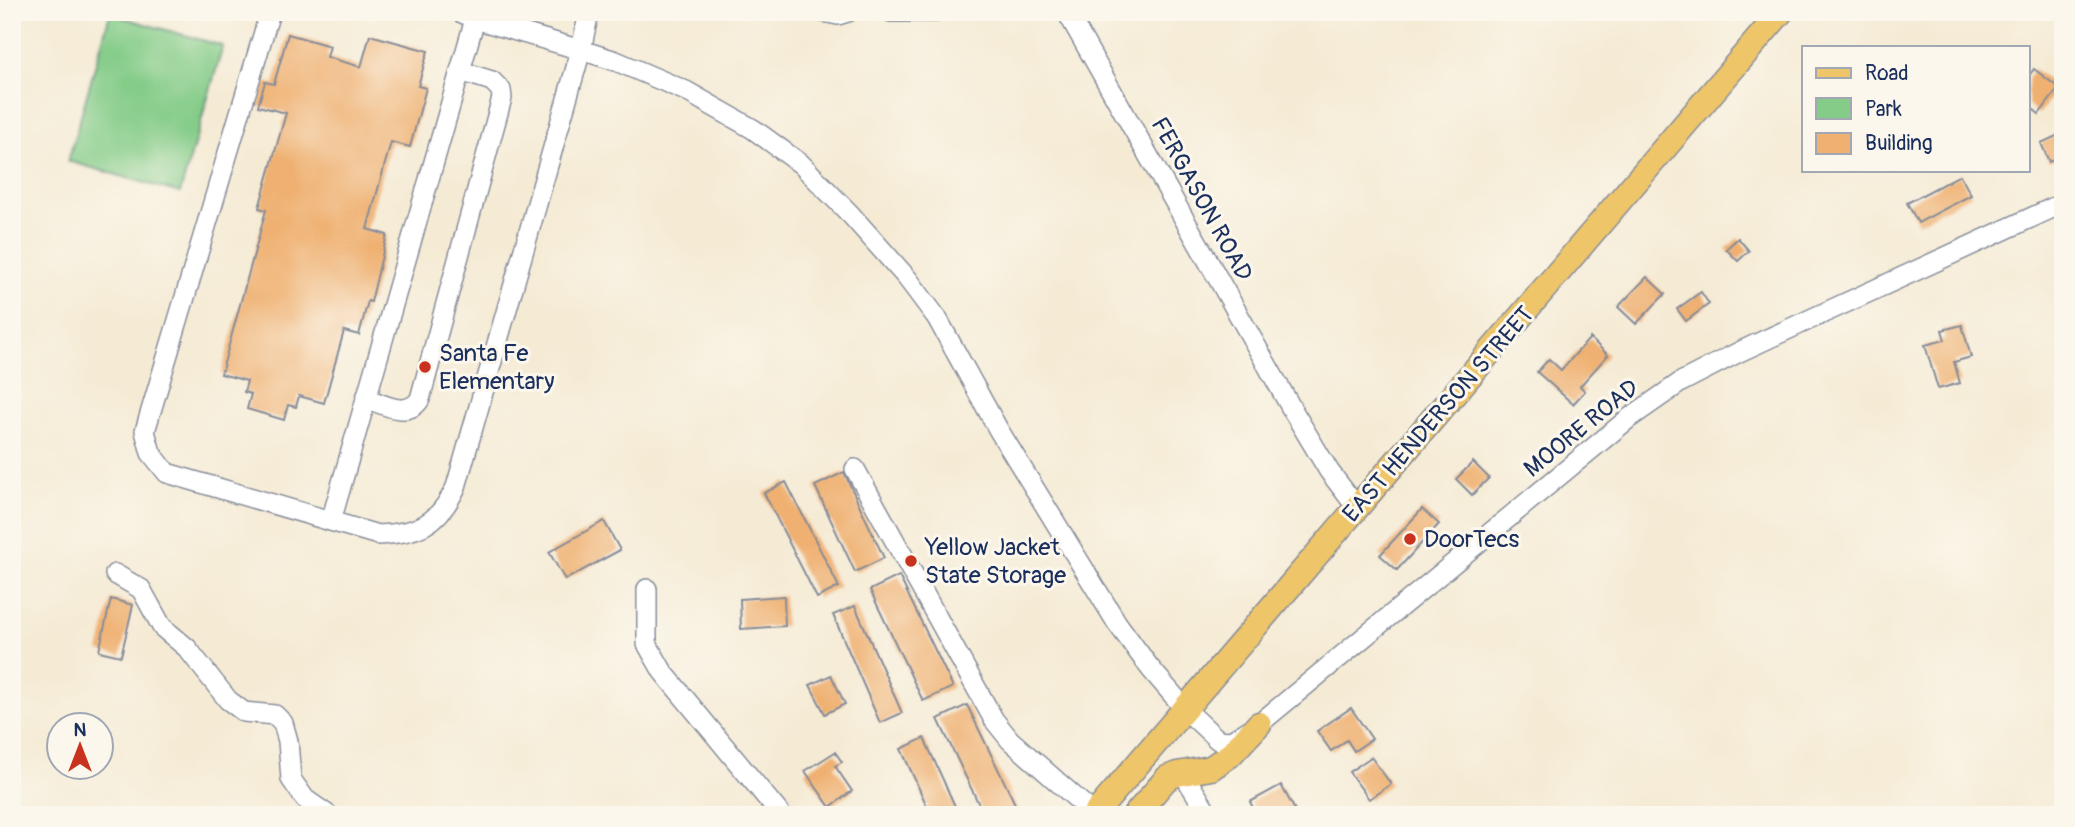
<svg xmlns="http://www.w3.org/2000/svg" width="2075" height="827" viewBox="0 0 2075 827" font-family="Pangolin,sans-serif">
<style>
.green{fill:#84cc88;stroke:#507e73;stroke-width:2}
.building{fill:#efb071}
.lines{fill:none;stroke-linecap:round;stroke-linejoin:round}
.minor-casing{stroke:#888d9a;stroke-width:22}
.major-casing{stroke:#888d9a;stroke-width:27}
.minor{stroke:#fff;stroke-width:19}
.major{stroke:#eec569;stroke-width:24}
.poi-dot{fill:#c8321e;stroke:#fbf7ec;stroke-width:2.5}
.labels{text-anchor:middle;stroke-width:6;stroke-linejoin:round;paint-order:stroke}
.street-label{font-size:24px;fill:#1b2f5e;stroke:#fbf7ec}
.poi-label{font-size:24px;fill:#1b2f5e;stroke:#fbf7ec;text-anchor:start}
</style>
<rect width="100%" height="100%" fill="#fbf7ec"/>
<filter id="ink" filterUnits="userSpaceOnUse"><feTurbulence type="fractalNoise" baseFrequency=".0143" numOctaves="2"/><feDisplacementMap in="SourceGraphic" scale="14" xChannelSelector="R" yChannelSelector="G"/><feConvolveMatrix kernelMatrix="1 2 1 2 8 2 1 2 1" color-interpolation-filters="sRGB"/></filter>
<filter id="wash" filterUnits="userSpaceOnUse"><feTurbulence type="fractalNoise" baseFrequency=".00686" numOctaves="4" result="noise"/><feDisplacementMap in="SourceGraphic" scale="28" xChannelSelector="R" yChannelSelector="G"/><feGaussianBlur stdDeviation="1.57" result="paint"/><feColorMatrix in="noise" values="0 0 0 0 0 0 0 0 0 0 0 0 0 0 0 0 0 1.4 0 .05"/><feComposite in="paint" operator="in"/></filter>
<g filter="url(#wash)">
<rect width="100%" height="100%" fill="#f5ebd5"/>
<!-- green -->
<polygon class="green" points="110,14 223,46 180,193 68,161"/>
<g id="blocks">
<!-- building -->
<g class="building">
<polygon points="288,34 330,46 327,57 361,67 370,35 428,51 418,86 426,88 410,147 391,142 367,229 387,235 371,302 368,301 359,335 344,331 324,403 299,396 296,407 288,405 284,420 247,409 251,394 244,392 247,381 221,374 266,210 259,208 286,113 258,106 265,82 274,84"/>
<polygon points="2034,69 2059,88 2039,114 2028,105 2028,77"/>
<polygon points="2063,133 2063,156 2049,162 2041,143"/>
<polygon points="1960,175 1971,195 1918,223 1907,203"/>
<polygon points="1738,238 1749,251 1738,261 1726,249"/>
<polygon points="1647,277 1665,294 1636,324 1618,307"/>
<polygon points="1701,292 1709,304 1686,321 1677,309"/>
<polygon points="1962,325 1971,357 1954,362 1960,383 1938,389 1925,345 1945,340 1942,330"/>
<polygon points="1590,338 1608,355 1580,386 1585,391 1573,404 1537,372 1549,359 1561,370"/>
<polygon points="1473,462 1489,478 1472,495 1456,479"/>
<polygon points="844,472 884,558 855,572 815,486"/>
<polygon points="786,482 839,587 817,598 764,493"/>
<polygon points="1422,509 1439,524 1397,570 1380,555"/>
<polygon points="604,521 620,550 565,580 549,552"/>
<polygon points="899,576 953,687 923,701 870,590"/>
<polygon points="784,596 785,626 741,629 740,599"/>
<polygon points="111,599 133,605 121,656 99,651"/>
<polygon points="855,606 902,713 880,723 833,615"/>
<polygon points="831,675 845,704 825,714 810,685"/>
<polygon points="967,705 1019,812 1013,815 984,815 938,719"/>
<polygon points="1351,708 1372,739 1354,751 1347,740 1331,751 1317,731"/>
<polygon points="924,738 959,815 931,815 901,749"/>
<polygon points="835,752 842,762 835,766 852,791 830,807 805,771"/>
<polygon points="1371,757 1391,784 1369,799 1349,772"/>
<polygon points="1281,785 1296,812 1291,815 1257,815 1250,802"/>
</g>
</g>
</g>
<g filter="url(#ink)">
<use href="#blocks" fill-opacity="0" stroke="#888d9a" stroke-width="2"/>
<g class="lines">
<defs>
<g id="minor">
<path d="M270,12L145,431L151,453L167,473L378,535C418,533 438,525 456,487L581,50L475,19L460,12"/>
<polyline points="589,12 581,50 616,61 686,91 753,129 801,164 851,215 907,278 937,318 998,429 1117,623 1150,668 1185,709 1218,740 1231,741 1259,724 1628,419 1681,382 1739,352 2063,203"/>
<polyline points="823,12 838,15 848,12"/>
<polyline points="891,12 935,12"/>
<polyline points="1067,12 1293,411 1329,471 1358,509"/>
<path d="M366,398C382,404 408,419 420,399L502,98L501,90L492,81L460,71"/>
<polyline points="855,469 994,720 1010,740 1094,814"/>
<polyline points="331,521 475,19"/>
<polyline points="115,574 141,589 162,627 187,648 228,700 244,712 275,715 283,723 288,741 291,779 305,799 328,815"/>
<polyline points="647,589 647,644 663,672 781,815"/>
<polyline points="1187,773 1189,783 1209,815"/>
</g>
<g id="major">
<polyline points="1094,815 1781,12"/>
<polyline points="1135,815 1167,778 1177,774 1211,768 1230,755 1259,724"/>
</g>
</defs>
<!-- minor casing -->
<use href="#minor" class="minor-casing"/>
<!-- major casing -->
<use href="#major" class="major-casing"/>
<!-- minor -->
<use href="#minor" class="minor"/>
<!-- major -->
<use href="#major" class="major"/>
</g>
</g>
<!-- markers -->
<g class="poi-dot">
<circle cx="425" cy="367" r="7"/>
<circle cx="1410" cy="539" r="7"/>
<circle cx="911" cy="561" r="7"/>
</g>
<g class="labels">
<!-- street labels -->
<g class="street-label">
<text transform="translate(1202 199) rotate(61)" y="8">FERGASON ROAD</text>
<text transform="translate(1438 414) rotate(-49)" y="8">EAST HENDERSON STREET</text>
<text transform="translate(1581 428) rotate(-39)" y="8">MOORE ROAD</text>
</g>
<!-- poi labels -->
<g class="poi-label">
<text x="439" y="361">Santa Fe<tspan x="439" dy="28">Elementary</tspan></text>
<text x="1424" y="547">DoorTecs</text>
<text x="925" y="555">Yellow Jacket<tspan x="925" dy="28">State Storage</tspan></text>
</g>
</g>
<!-- margin -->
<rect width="2075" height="827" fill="none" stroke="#fbf7ec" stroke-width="42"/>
<!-- legend -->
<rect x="1802" y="46" width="228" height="126" fill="#fbf7ec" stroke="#a1a7b3" stroke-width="2"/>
<rect x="1816" y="68" width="35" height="10" fill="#eec569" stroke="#a1a7b3" stroke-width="2"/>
<text x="1865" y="80" font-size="21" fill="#1b2f5e">Road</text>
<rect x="1816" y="98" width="35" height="21" fill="#84cc88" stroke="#a1a7b3" stroke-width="2"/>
<text x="1865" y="116" font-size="21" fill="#1b2f5e">Park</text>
<rect x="1816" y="133" width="35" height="21" fill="#efb071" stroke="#a1a7b3" stroke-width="2"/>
<text x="1865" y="150" font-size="21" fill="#1b2f5e">Building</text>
<!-- north arrow -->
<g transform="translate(80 746)"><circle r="33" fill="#fbf7ec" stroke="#a1a7b3" stroke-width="2"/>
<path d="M0-5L12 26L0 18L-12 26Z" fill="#c8321e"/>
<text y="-10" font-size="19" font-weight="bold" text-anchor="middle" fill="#1b2f5e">N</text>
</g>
</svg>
